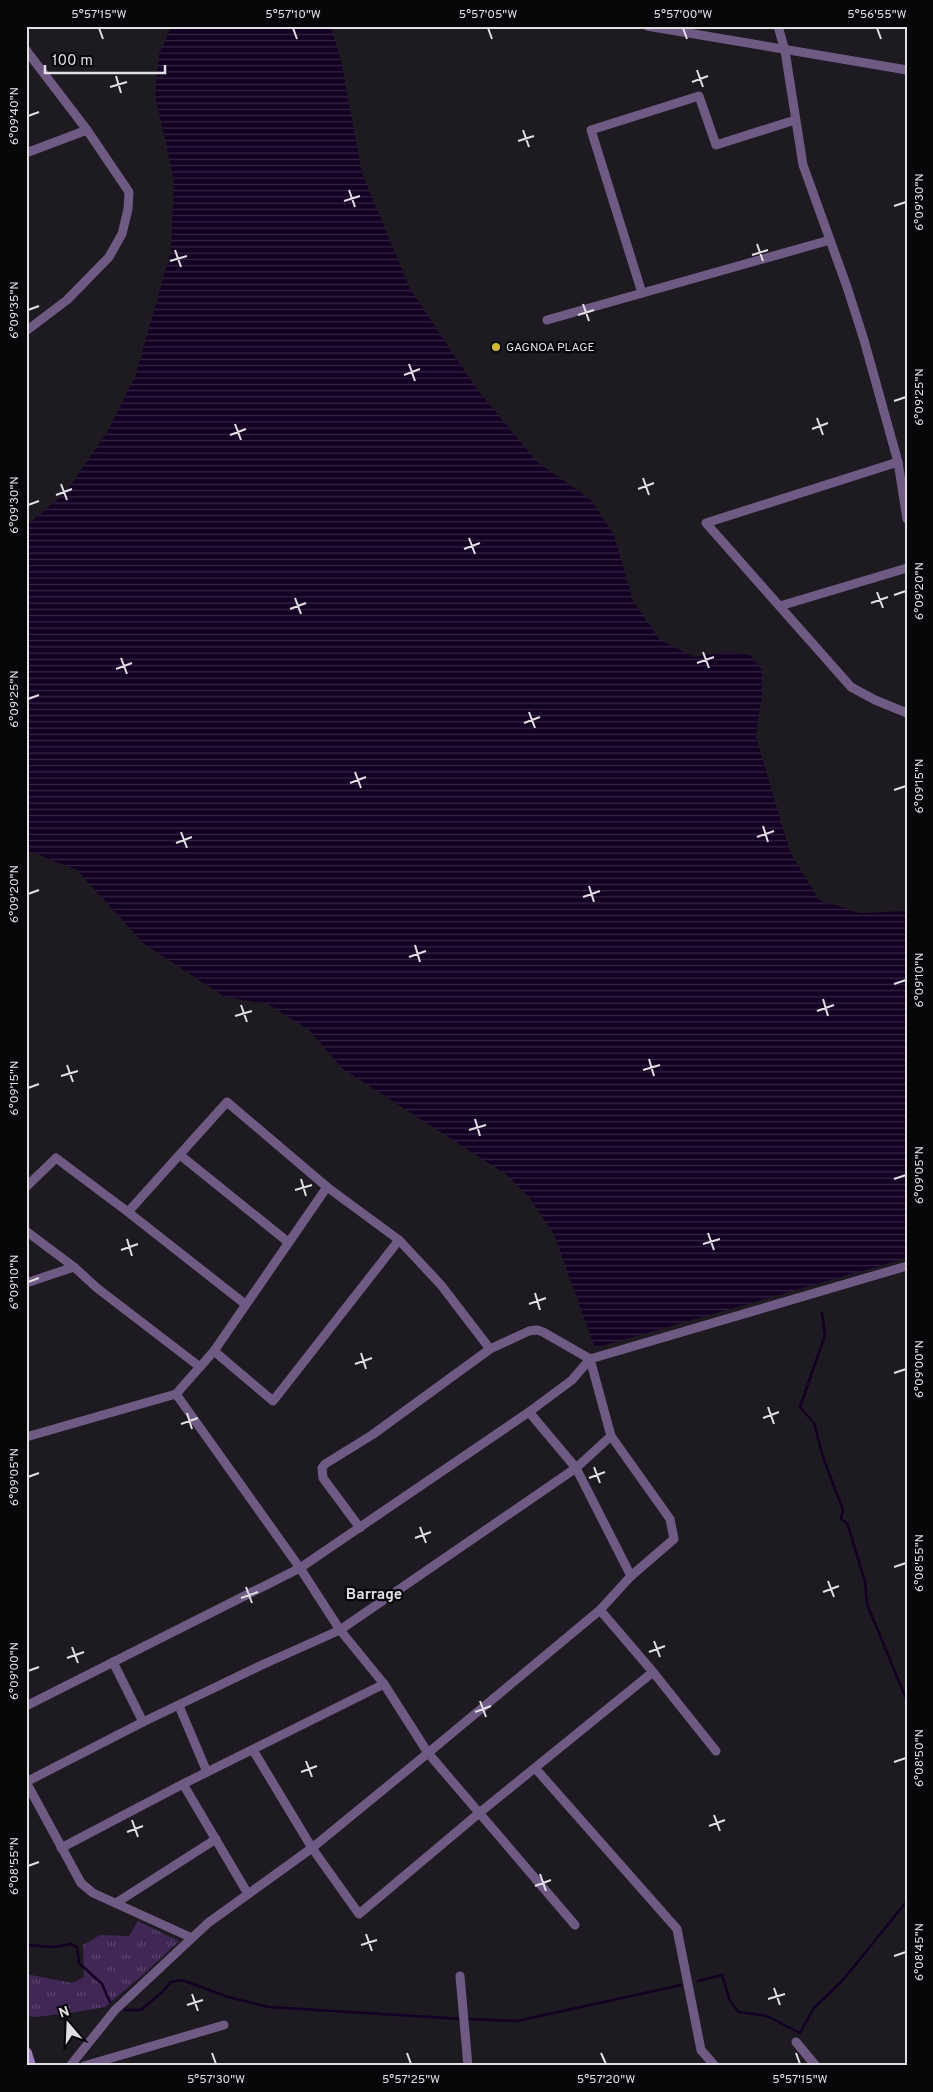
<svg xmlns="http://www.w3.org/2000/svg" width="933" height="2092" viewBox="0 0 933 2092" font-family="Overpass,sans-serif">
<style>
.grass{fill:url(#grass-tufts)}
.water{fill:url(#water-rules)}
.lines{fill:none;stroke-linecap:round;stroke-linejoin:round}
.stream{stroke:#130023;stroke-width:2.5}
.street{stroke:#6f5a84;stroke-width:9}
.secondary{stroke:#9f7cc1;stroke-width:12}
.ticks{fill:none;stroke:#e1dee4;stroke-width:2}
.poi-dot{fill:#d2b736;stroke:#070609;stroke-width:2}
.labels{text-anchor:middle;stroke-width:4.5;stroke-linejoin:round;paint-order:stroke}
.poi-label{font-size:12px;fill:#e1dee4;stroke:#070609;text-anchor:start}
.quarter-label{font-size:15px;font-weight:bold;fill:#e1dee4;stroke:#070609}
.neatline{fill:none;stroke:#e1dee4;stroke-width:2}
.ticks-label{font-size:12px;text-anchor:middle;fill:#e1dee4}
</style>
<defs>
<pattern id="grass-tufts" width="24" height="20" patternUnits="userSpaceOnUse" patternTransform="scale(1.25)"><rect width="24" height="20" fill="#402756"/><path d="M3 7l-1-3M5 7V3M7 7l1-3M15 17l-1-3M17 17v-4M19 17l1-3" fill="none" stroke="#5b466e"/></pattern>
<pattern id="water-rules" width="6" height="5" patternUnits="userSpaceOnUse" patternTransform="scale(1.25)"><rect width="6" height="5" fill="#130023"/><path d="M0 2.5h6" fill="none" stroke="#352543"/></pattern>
</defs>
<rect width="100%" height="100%" fill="#1e1a22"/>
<!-- grass -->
<polygon class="grass" points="138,1921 179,1941 144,1974 105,2007 76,2012 36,2017 26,2016 26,1974 72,1983 84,1977 83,1945 100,1935 129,1936"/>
<!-- water -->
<polygon class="water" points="172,26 331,26 342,65 362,173 410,289 476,388 536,461 591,500 614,535 633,601 659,639 694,657 727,652 750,655 762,670 762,694 756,737 790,852 819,900 860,913 907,911 907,1258 595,1348 554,1234 529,1197 507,1175 343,1069 309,1030 268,1004 225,997 144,944 77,870 26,850 26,526 65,493 107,433 136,374 171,251 174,180 155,94 159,54"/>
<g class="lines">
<!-- stream -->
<g class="stream">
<polyline points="822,1313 825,1335 800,1407 814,1423 823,1457 843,1510 841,1519 847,1523 865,1581 867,1604 907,1701"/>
<polyline points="26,1945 54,1947 71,1944 77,1947 79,1963 102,1984 110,2002"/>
<polyline points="698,1981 722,1975 730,2001 739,2012 767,2016 800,2033 813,2009 843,1980 907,1901"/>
<polyline points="125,2010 141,2010 161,1993 171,1982 182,1980 228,1997 269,2007 463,2019"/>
<polyline points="466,2019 517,2021 681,1985"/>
</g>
<!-- street -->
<g class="street">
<polyline points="647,26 907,70"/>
<polyline points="778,26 785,51 803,165 847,287 864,340 898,462 907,519"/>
<polyline points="26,50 87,130 129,192 128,209 122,234 109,257 67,300 26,331"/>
<polyline points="26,153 87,130"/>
<polyline points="642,293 591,130 699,96 716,145 795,120"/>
<polyline points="547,320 830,240"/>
<polyline points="898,462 706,523 851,687 875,700 907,713"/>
<polyline points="780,606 907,568"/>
<polyline points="180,1155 288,1242"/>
<polyline points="26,1187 56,1158 128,1212 245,1304"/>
<polyline points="128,1212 227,1102 327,1187 399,1240 273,1401 214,1351"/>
<polyline points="26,1231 74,1267 97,1288 200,1367"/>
<polyline points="399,1240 441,1285 490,1349"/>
<polyline points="26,1283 74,1267"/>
<polyline points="176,1394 300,1568 340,1630 384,1684 428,1753 575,1925"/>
<polyline points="529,1412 576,1468 631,1576"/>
<polyline points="26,1437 176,1394 214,1351 327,1187"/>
<polyline points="600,1610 653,1672 716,1751"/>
<polyline points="113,1662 143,1722"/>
<polyline points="26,1706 300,1568 529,1412 572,1380 590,1359 543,1332 537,1330 529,1331 490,1349 372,1435 325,1464 322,1468 323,1478 360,1528"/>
<polyline points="179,1706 207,1772"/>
<polyline points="253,1750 312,1848 359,1914 478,1814 653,1672"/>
<polyline points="535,1768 677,1929 701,2050 715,2066"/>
<polyline points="26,1782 143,1722 264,1664 340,1630 576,1468 611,1436 590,1359 907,1266"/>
<polyline points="26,1782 81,1883 93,1893 192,1938"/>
<polyline points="183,1784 248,1894"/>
<polyline points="61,1848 183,1784 384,1684"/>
<polyline points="116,1903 216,1839"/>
<polyline points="460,1976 468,2066"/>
<polyline points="796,2042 816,2066"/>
<polyline points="70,2066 115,2010 208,1923 312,1848 428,1753 600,1610 631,1576 674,1539 670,1519 611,1436"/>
<polyline points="84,2066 224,2025"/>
</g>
<!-- secondary -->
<polyline class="secondary" points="26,2053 30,2066"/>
</g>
<!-- ticks -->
<path class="ticks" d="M99,28L103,39M293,28L297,39M488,28L492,39M683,28L687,39M877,28L881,39M697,70L703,87M116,76L121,93M692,82L708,76M110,87L127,82M28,116L39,112M523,130L529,147M518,141L534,136M349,190L355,207M344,201L360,196M894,206L906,202M757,244L763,261M175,250L181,267M752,255L768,250M170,261L187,256M583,304L589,321M28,310L39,306M578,315L594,310M409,364L415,381M404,375L420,369M894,401L906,397M817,418L823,435M235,424L241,440M812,429L828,423M230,435L246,429M643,478L649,495M61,484L67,500M638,489L654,483M56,495L72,489M28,505L39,501M469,538L475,554M464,549L480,543M877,592L883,608M894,595L906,591M295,598L301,614M871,603L888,597M290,609L306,603M703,652L709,668M121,658L127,674M697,663L714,657M116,669L132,663M28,699L39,695M529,712L535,728M524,723L540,717M355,772L361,788M350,783L366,777M894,790L906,786M763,826L768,842M181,832L187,848M757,837L774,831M176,843L192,837M589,886L594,902M28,894L39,890M583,897L600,891M415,945L420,962M409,957L426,951M894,984L906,980M823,999L828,1016M241,1005L247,1022M817,1011L834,1005M235,1016L252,1011M649,1059L654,1076M67,1065L73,1082M643,1070L660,1065M61,1076L78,1071M28,1088L39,1084M475,1119L480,1136M469,1130L486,1125M301,1179L306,1196M894,1179L906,1175M295,1190L312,1185M708,1233L714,1250M127,1239L132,1256M703,1244L720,1239M121,1250L138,1244M28,1282L39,1278M535,1293L540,1310M529,1304L546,1298M361,1353L366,1369M355,1364L372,1358M894,1373L906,1369M768,1407L774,1424M187,1413L192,1429M763,1418L779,1412M181,1424L198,1418M594,1467L600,1483M28,1477L39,1473M589,1478L605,1472M420,1527L426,1543M415,1538L431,1532M894,1567L906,1563M828,1581L834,1597M246,1587L252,1603M823,1592L839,1586M241,1598L258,1592M654,1641L660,1657M72,1647L78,1663M649,1652L665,1646M67,1658L84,1652M28,1671L39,1667M480,1701L486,1717M475,1712L491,1706M306,1761L312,1777M894,1762L906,1758M301,1772L317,1766M714,1815L720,1831M132,1820L138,1837M709,1826L725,1820M127,1832L143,1826M28,1866L39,1862M540,1874L546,1891M535,1886L551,1880M366,1934L372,1951M361,1945L377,1940M894,1956L906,1952M774,1988L780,2005M192,1994L198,2011M768,1999L785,1994M187,2005L203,2000M212,2053L216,2064M407,2053L411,2064M601,2053L606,2064M796,2053L800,2064"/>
<!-- markers -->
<circle class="poi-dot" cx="496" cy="347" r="5"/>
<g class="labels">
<!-- poi labels -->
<g class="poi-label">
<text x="506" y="351">GAGNOA PLAGE</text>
</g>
<!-- quarter labels -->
<g class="quarter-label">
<text x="374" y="1599">Barrage</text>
</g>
</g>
<!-- border -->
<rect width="933" height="2092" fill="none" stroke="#070609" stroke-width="55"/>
<!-- north arrow -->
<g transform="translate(68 2024) rotate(341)" stroke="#070609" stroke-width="4" paint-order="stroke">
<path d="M0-4L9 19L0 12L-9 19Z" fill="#e1dee4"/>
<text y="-8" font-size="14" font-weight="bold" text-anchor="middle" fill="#e1dee4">N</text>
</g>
<!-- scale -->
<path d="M45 65v8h120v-8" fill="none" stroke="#e1dee4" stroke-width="2.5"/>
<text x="52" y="65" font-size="15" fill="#e1dee4" stroke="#070609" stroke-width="4" paint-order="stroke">100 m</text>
<rect x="28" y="28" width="878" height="2036" class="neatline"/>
<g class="ticks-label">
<text x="99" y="18">5°57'15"W</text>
<text x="293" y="18">5°57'10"W</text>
<text x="488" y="18">5°57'05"W</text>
<text x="683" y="18">5°57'00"W</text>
<text x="877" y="18">5°56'55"W</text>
<text transform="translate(14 116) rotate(-90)" y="4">6°09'40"N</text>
<text transform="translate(919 202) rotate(-90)" y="4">6°09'30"N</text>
<text transform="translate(14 310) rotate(-90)" y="4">6°09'35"N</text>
<text transform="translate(919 397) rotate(-90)" y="4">6°09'25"N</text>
<text transform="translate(14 505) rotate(-90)" y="4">6°09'30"N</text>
<text transform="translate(919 591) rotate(-90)" y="4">6°09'20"N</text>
<text transform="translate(14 699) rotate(-90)" y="4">6°09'25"N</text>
<text transform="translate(919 786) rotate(-90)" y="4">6°09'15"N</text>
<text transform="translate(14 894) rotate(-90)" y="4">6°09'20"N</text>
<text transform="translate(919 980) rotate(-90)" y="4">6°09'10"N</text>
<text transform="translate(14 1088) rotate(-90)" y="4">6°09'15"N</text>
<text transform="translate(919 1175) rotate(-90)" y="4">6°09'05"N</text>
<text transform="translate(14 1282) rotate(-90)" y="4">6°09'10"N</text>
<text transform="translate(919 1369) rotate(-90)" y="4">6°09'00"N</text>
<text transform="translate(14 1477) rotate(-90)" y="4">6°09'05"N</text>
<text transform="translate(919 1563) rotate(-90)" y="4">6°08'55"N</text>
<text transform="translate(14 1671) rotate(-90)" y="4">6°09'00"N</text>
<text transform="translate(919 1758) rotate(-90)" y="4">6°08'50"N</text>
<text transform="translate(14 1866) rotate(-90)" y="4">6°08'55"N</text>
<text transform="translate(919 1952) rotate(-90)" y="4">6°08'45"N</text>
<text x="216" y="2083">5°57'30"W</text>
<text x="411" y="2083">5°57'25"W</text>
<text x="606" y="2083">5°57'20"W</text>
<text x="800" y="2083">5°57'15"W</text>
</g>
</svg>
